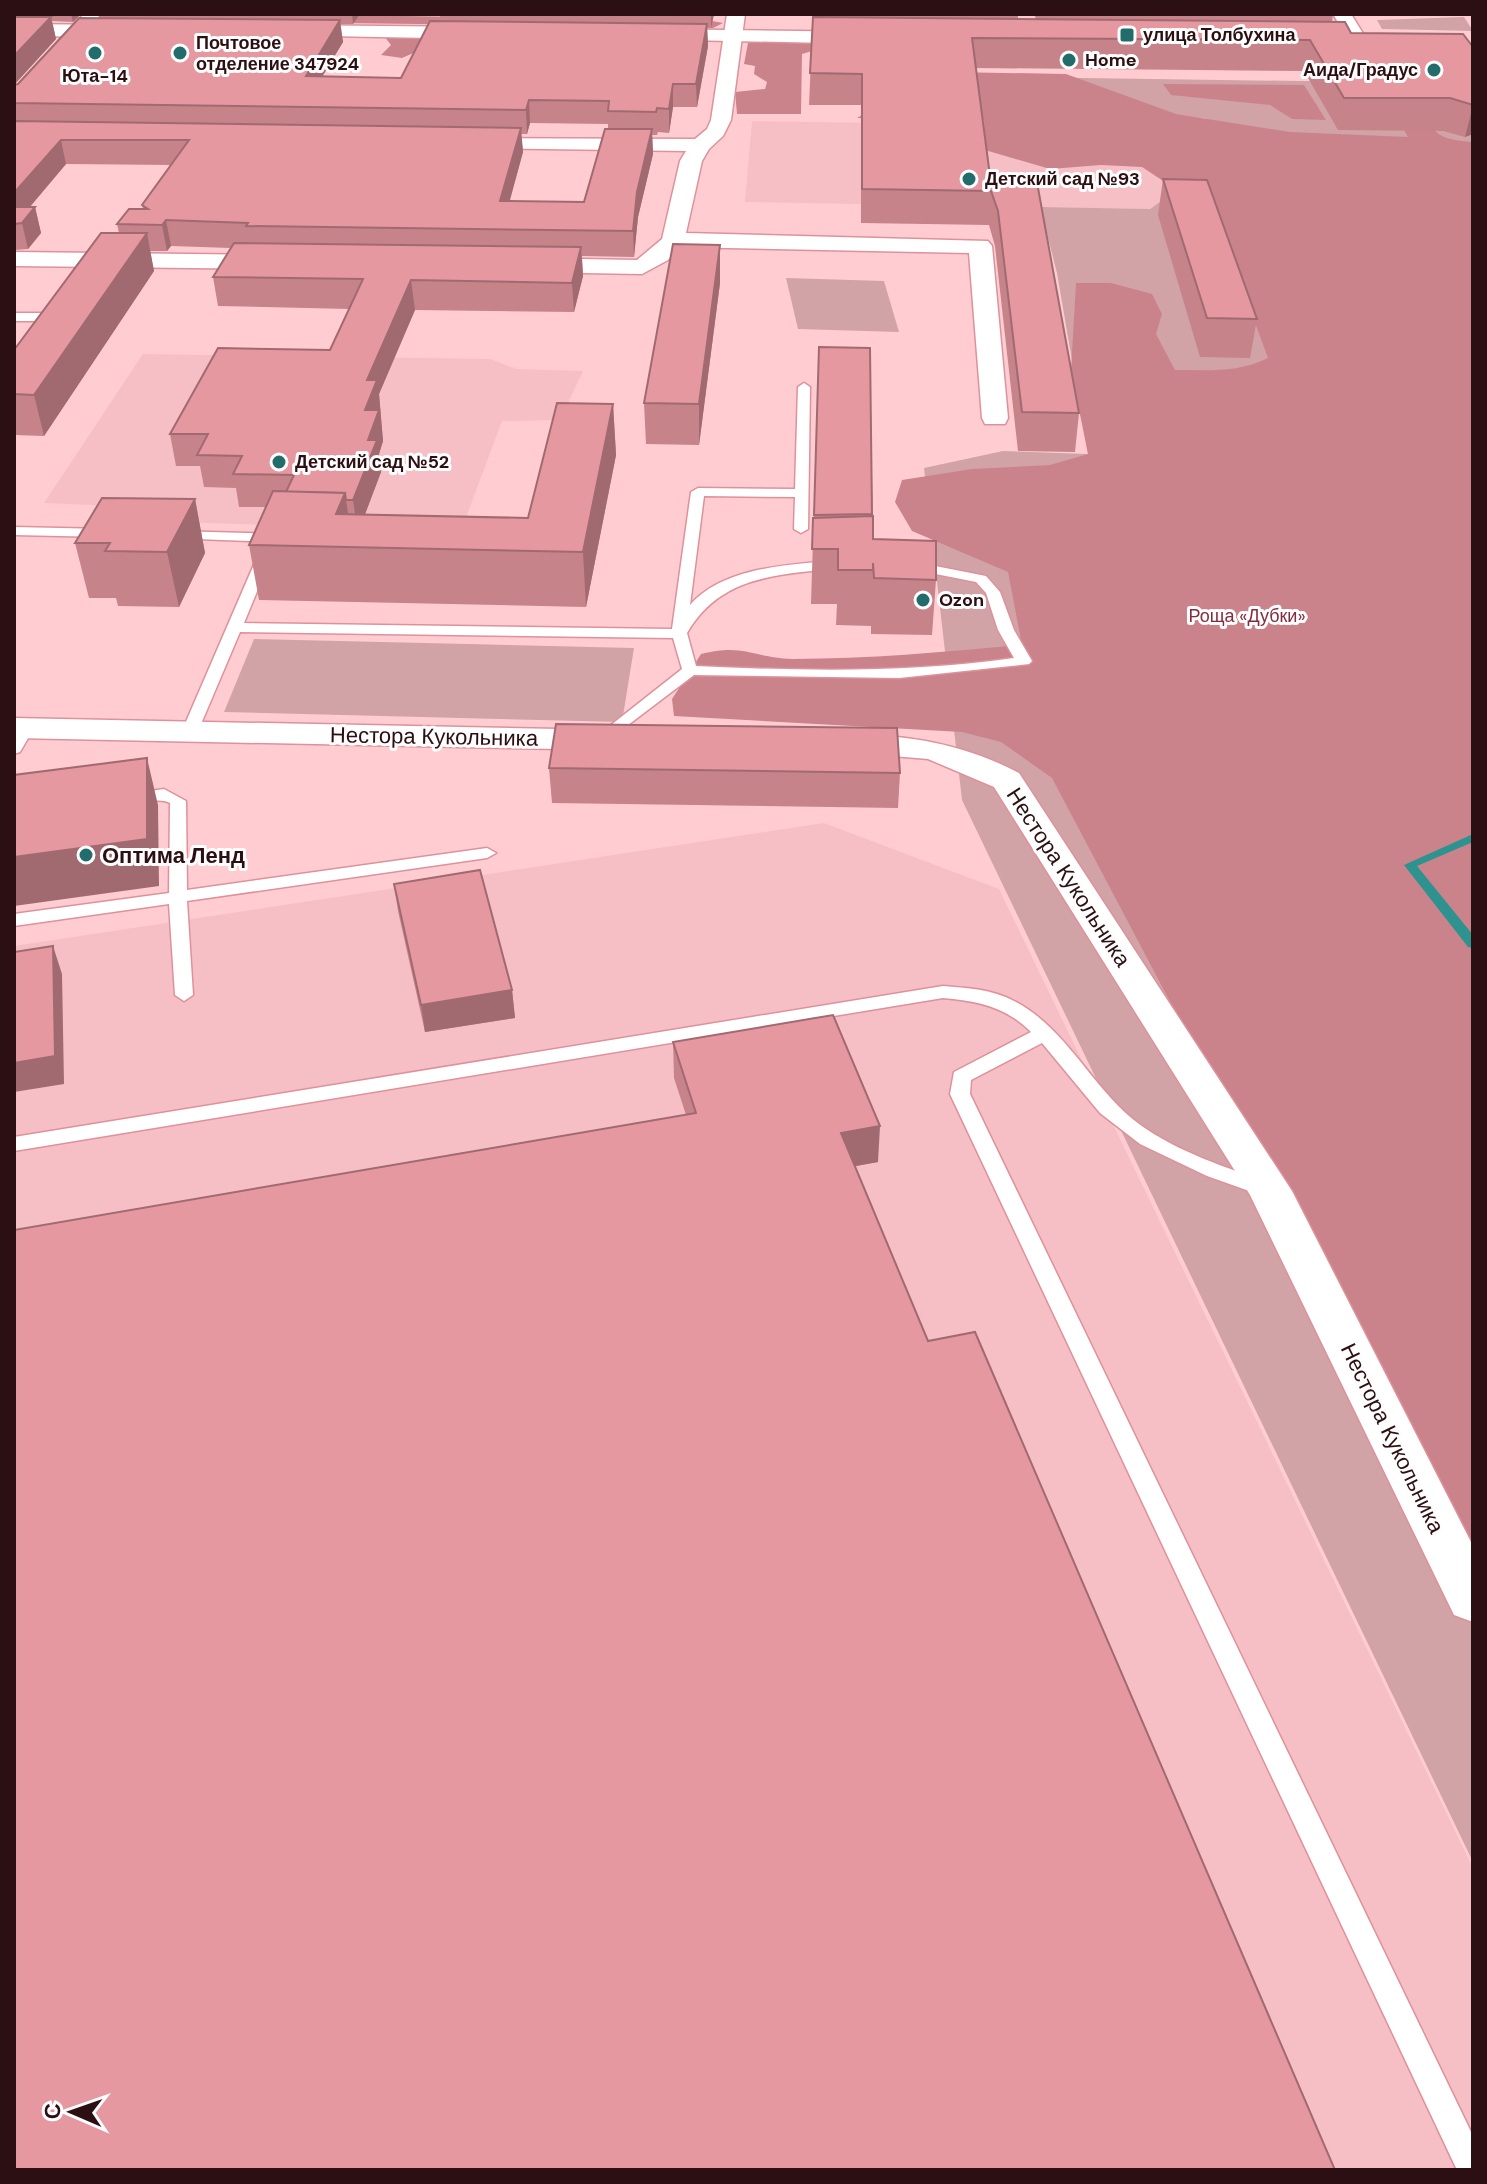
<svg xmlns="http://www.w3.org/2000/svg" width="1487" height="2184" viewBox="0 0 1487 2184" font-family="'DM Sans',sans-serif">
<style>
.built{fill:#f6bfc5}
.green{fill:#d1a3a7}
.forest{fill:#cb838b}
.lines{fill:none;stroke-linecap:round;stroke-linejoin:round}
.stream{fill:#2e928f;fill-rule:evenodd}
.service-casing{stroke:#df919a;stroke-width:3}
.minor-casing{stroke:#df919a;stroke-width:3}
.secondary-casing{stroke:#df919a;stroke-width:3}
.service{fill:#fff;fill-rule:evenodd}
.minor{fill:#fff;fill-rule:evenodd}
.secondary{fill:#fff;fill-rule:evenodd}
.wall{fill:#c6838a;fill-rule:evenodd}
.shaded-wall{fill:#a16a71}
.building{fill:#e698a1;stroke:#a16a71;stroke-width:2}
.poi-dot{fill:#226d6b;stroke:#fdfdfd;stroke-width:3}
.labels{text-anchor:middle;stroke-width:6;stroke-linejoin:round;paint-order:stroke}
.far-poi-label{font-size:18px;font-weight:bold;fill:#2b0f13;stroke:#fdfdfd;text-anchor:start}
.far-park-label{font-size:18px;fill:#832c3d;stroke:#fdfdfd}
.street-label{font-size:22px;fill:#2b0f13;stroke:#fdfdfd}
.poi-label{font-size:22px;font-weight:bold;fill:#2b0f13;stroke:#fdfdfd;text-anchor:start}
</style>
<rect width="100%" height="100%" fill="#ffcdd1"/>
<!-- built -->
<g class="built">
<polygon points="885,112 1205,118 1223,156 1150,209 745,202 752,121 885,123"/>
<polygon points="143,354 490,359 517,369 583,371 560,420 502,421 461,531 112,520 119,506 44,503"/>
<polygon points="824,823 999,889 1473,1868 1473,2170 14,2170 14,946"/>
</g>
<!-- green -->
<g class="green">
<polygon points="1464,17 1473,31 1382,29 1377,20"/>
<polygon points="867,75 1369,82 1473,104 1473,1862 962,800 924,468 1003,451 1088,454 1057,273 1040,207 1150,209 1223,156 1205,118 868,111"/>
<polygon points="786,278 884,281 899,332 798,329"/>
<polygon points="254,639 634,648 622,722 224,712"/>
</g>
<!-- forest -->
<g class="forest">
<polygon points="290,14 712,21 723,23 713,28 267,22"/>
<polygon points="384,36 628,37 441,41 402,58 381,55 391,45"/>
<polygon points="758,40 850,40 802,54 801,114 737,114 735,92 765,89 767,82 754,74 755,66 744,64 748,43"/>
<path d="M898,71L1066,74L1176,114L1290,132L1408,137L1387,100L1418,101C1434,134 1435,139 1473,142V1600L1270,1191L1052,778L1001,742L962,732L674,716L672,699L701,654C744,643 754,658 792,659C869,659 946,652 1022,645L1008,572L912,531L895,502L902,480L972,469L1050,465L1088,454L1071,370L1076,283H1111L1152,294L1162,314L1156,334L1175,370C1208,370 1238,373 1268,358L1215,215L1142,167L1101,165L1050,169L985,150L984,120L857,118L865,113Z"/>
<polygon points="1163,84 1304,85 1326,120 1292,119 1270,105 1171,95"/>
</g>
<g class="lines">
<!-- stream -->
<polygon class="stream" points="1473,834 1473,842 1417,866 1473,935 1473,948 1468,947 1404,865"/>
<defs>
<g id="service">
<polygon points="14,313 45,313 51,317 45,321 14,321"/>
<path d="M804,383L810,387L808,529L801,533L794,529L795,497L704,496L690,605C724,566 791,565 839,560L846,564L839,568C778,575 721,575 687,633L696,666C803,671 909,673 1014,658L998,630L986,593L976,582L905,568L903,565L910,561L986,576L1000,592L1014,630L1032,661L1029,664L899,678L694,675L603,744L595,739L597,736L682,669L673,638L240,632L198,731L190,736L182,731L258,555L265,551L272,555L244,623L672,629L691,492L698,488L795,489L798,387Z"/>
<polygon points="14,527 106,529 113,533 106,537 14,535"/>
<polygon points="174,531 278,534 285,538 278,542 169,538 169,532"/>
<polygon points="26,723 34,728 20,752 14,754 14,735 20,725"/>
<path d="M164,789L186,801L187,890L487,848L496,853L487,858L187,901L193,995L184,1001L175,995L169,904L14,926V914L169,893L170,803C154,795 134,810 121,799L129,794Z"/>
<path d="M943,986C967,988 992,989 1014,1001C1067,1028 1092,1089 1139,1124C1179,1153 1228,1168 1273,1184L1277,1189L1273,1194L1266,1197L1207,1176L1140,1144L1100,1113L1042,1043L971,1080L970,1094L1473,2136V2170H1457L950,1094L954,1072L1031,1032C1006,1007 978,1001 943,998L14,1151V1137Z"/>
</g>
<g id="minor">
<polygon points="84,14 103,14 21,105 14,107 14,89"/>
<polygon points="727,14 745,14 731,120 723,136 709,149 702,161 686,233 988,241 992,246 1008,418 1005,424 985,424 982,418 969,253 679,247 668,260 642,274 525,272 513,265 525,258 637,260 662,239 680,161 686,151 463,148 453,142 456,138 695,139 707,129 711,120"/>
<polygon points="1333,14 1351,14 1369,43 1367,47 1353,47"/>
<polygon points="14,252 278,255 290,262 278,269 14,266"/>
<polygon points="14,718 609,730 621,733 626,740 621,747 609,750 14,738"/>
<path d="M844,734C908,735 962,743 1019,773L1292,1191L1473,1546V1622L1454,1615L1250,1195L994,787L928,759L832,751L827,744L832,737Z"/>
</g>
<g id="secondary">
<polygon points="14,24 128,25 138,31 128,37 14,36"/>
<polygon points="280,25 484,27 494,33 484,39 273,35 270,31"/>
<polygon points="648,29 872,32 882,38 872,44 641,39 638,35 641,31"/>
</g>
</defs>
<!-- service casing -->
<use href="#service" class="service-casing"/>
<!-- minor casing -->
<use href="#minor" class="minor-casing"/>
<!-- secondary casing -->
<use href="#secondary" class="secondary-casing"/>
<!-- service -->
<use href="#service" class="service"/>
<!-- minor -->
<use href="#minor" class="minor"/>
<!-- secondary -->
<use href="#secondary" class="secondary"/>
</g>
<!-- wall -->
<g class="wall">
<polygon points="14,14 81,14 73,22 52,21 56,39 14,85"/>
<path d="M98,14H360L353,24H340L343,42L322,76L401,78L440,21V14H714L711,28H707L708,46L697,107H673L669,133L658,132L657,135H652L653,154L638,217L634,257L582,256L583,276L574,312L415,310L379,394L383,441L379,454L381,472L365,514L528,518L613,404L616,455L586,607L259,600L249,545L266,507H239L236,488L204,487L200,466H176L170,434L330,350L349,309L218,306L213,277L231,248L171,246L167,251H150L154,271L44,436L14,435V350L119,233L117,224L143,209L142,205L172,165L66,164L30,207H35L41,233L28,249L14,250V85L18,84L99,18ZM530,123L608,124V129L584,202L509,201L523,152L521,134H527Z"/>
<polygon points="813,14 1018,14 1018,19 1036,19 1034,14 1333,14 1332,22 1351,33 1473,47 1473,134 1465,137 1443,131 1338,130 1304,71 976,68 990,176 1079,413 1075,452 1018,451 995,246 989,225 861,223 861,105 809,105"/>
<polygon points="1163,179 1257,319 1250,358 1200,357 1158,215"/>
<polygon points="720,283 699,445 646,444 644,403"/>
<polygon points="819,347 870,348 873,539 936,580 932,635 871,634 871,624 871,626 836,625 837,604 811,604"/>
<polygon points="195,499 205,553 179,607 118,606 116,598 89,598 75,543"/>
<polygon points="549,768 900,773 898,808 552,803"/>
<polygon points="394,884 512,990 515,1018 425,1032 398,911"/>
<polygon points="673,1042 878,1162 855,1166 928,1341 1335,2170 686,1115 674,1078"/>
</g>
<!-- shaded-wall -->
<g class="shaded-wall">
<polygon points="71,14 81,14 73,22"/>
<polygon points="352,14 360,14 353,24"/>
<polygon points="711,14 714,14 711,28"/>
<polygon points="51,17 56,39 14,85 14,56"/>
<polygon points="340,20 343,42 309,99 306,76"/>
<polygon points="707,24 708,46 697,107 696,84"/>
<polygon points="673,84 673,107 669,133 669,109"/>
<polygon points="529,100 530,123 527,134 526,110"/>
<polygon points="1473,105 1473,134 1465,137"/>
<polygon points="521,128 523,152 503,226 500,201"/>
<polygon points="652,129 653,154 638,217 634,257 633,231 637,192"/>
<polygon points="61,140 66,164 16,223 14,224 14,193"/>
<polygon points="35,207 41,233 28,249 22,223"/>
<polygon points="166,220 171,246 167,251 162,225"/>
<polygon points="147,233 154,271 44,436 34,395"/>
<polygon points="720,245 720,283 699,445 699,404"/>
<polygon points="581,247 583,276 574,312 572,283"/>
<polygon points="411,280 415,310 379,394 383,441 379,454 381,472 358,533 353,500 365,410 367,380"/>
<polygon points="613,404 616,455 586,607 583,552"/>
<polygon points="345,493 353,547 336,514"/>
<polygon points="195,499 205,553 179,607 167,552"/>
<polygon points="147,758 158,805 159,886 14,906 14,857"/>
<polygon points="53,946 62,974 64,1084 14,1092 14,1063"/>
<polygon points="512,990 515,1018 425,1032 421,1005"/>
<polygon points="880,1126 878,1162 840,1169 841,1133"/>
</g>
<!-- building -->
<g class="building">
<polygon points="14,17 51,17 14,56"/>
<polygon points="813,17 1345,22 1351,33 1463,34 1473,47 1473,105 1450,98 1344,98 1310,40 972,38 990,176 1036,177 1079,413 1022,412 998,211 991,191 862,189 862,74 810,73"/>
<polygon points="79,18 340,20 306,76 401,78 430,21 707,24 696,84 673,84 669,109 657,108 656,112 608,111 609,101 529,100 526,110 14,103 14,85 18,84"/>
<polygon points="14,121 521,128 500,201 584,202 605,129 652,129 637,192 633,231 246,226 248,223 166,220 162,225 117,224 129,209 148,209 142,205 189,140 61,140 14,193"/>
<polygon points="1163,179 1207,180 1257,319 1207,318"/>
<polygon points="14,207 35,207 22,223 14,224"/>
<polygon points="101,233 147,233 34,395 14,394 14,350"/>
<polygon points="234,243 581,247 572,283 411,280 367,380 377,380 365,410 379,410 368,440 377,440 353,500 346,500 345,493 286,492 294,475 233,474 242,456 197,455 208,434 170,434 218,348 330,350 363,279 213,277"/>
<polygon points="673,244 720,245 699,404 644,403"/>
<polygon points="819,347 870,348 872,514 814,515"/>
<polygon points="557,403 613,404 583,552 249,545 273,491 345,493 336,514 528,518"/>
<polygon points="102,498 195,499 167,552 105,551 110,543 75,543"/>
<polygon points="873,516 873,539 936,541 936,580 874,578 873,563 873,570 838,570 838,549 812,549 813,518"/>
<polygon points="556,724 897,728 900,773 549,768"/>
<polygon points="147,758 147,839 14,857 14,775"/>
<polygon points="480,870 512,990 421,1005 394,884"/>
<polygon points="53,946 55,1056 14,1063 14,952"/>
<polygon points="833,1015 880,1126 841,1133 928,1341 975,1332 1335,2170 14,2170 14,1230 696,1113 673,1042"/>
</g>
<!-- markers -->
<g class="poi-dot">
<rect x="1119" y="27" width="16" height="16" rx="4"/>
<circle cx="95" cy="53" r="8"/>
<circle cx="180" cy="53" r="8"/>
<circle cx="1069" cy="60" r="8"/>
<circle cx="1434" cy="70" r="8"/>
<circle cx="969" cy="179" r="8"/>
<circle cx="279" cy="462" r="8"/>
<circle cx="923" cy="600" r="8"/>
<circle cx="86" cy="855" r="8"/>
</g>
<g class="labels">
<!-- far-poi labels -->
<g class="far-poi-label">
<text x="1143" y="41">улица Толбухина</text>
<text x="196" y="49">Почтовое<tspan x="196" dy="21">отделение 347924</tspan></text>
<text x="1085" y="66">Home</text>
<text x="1418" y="76" text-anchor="end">Аида/Градус</text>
<text x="95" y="82" text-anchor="middle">Юта-14</text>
<text x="985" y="185">Детский сад №93</text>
<text x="295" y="468">Детский сад №52</text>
<text x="939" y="606">Ozon</text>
</g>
<!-- far-park labels -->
<g class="far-park-label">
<text x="1247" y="622">Роща «Дубки»</text>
</g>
<!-- street labels -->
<g class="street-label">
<text transform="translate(434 736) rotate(1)" y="8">Нестора Кукольника</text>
<text transform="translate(1069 877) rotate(57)" y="8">Нестора Кукольника</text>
<text transform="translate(1393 1438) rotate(64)" y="8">Нестора Кукольника</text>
</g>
<!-- poi labels -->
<g class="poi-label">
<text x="102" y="863">Оптима Ленд</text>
</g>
</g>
<!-- border -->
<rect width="1487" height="2184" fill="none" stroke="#2b0f13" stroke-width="32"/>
<!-- north arrow -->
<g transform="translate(72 2112) rotate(272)" stroke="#fdfdfd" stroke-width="6" paint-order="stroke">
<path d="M0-6L14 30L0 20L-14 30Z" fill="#2b0f13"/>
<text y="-12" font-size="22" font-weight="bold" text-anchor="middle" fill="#2b0f13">С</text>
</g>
</svg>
